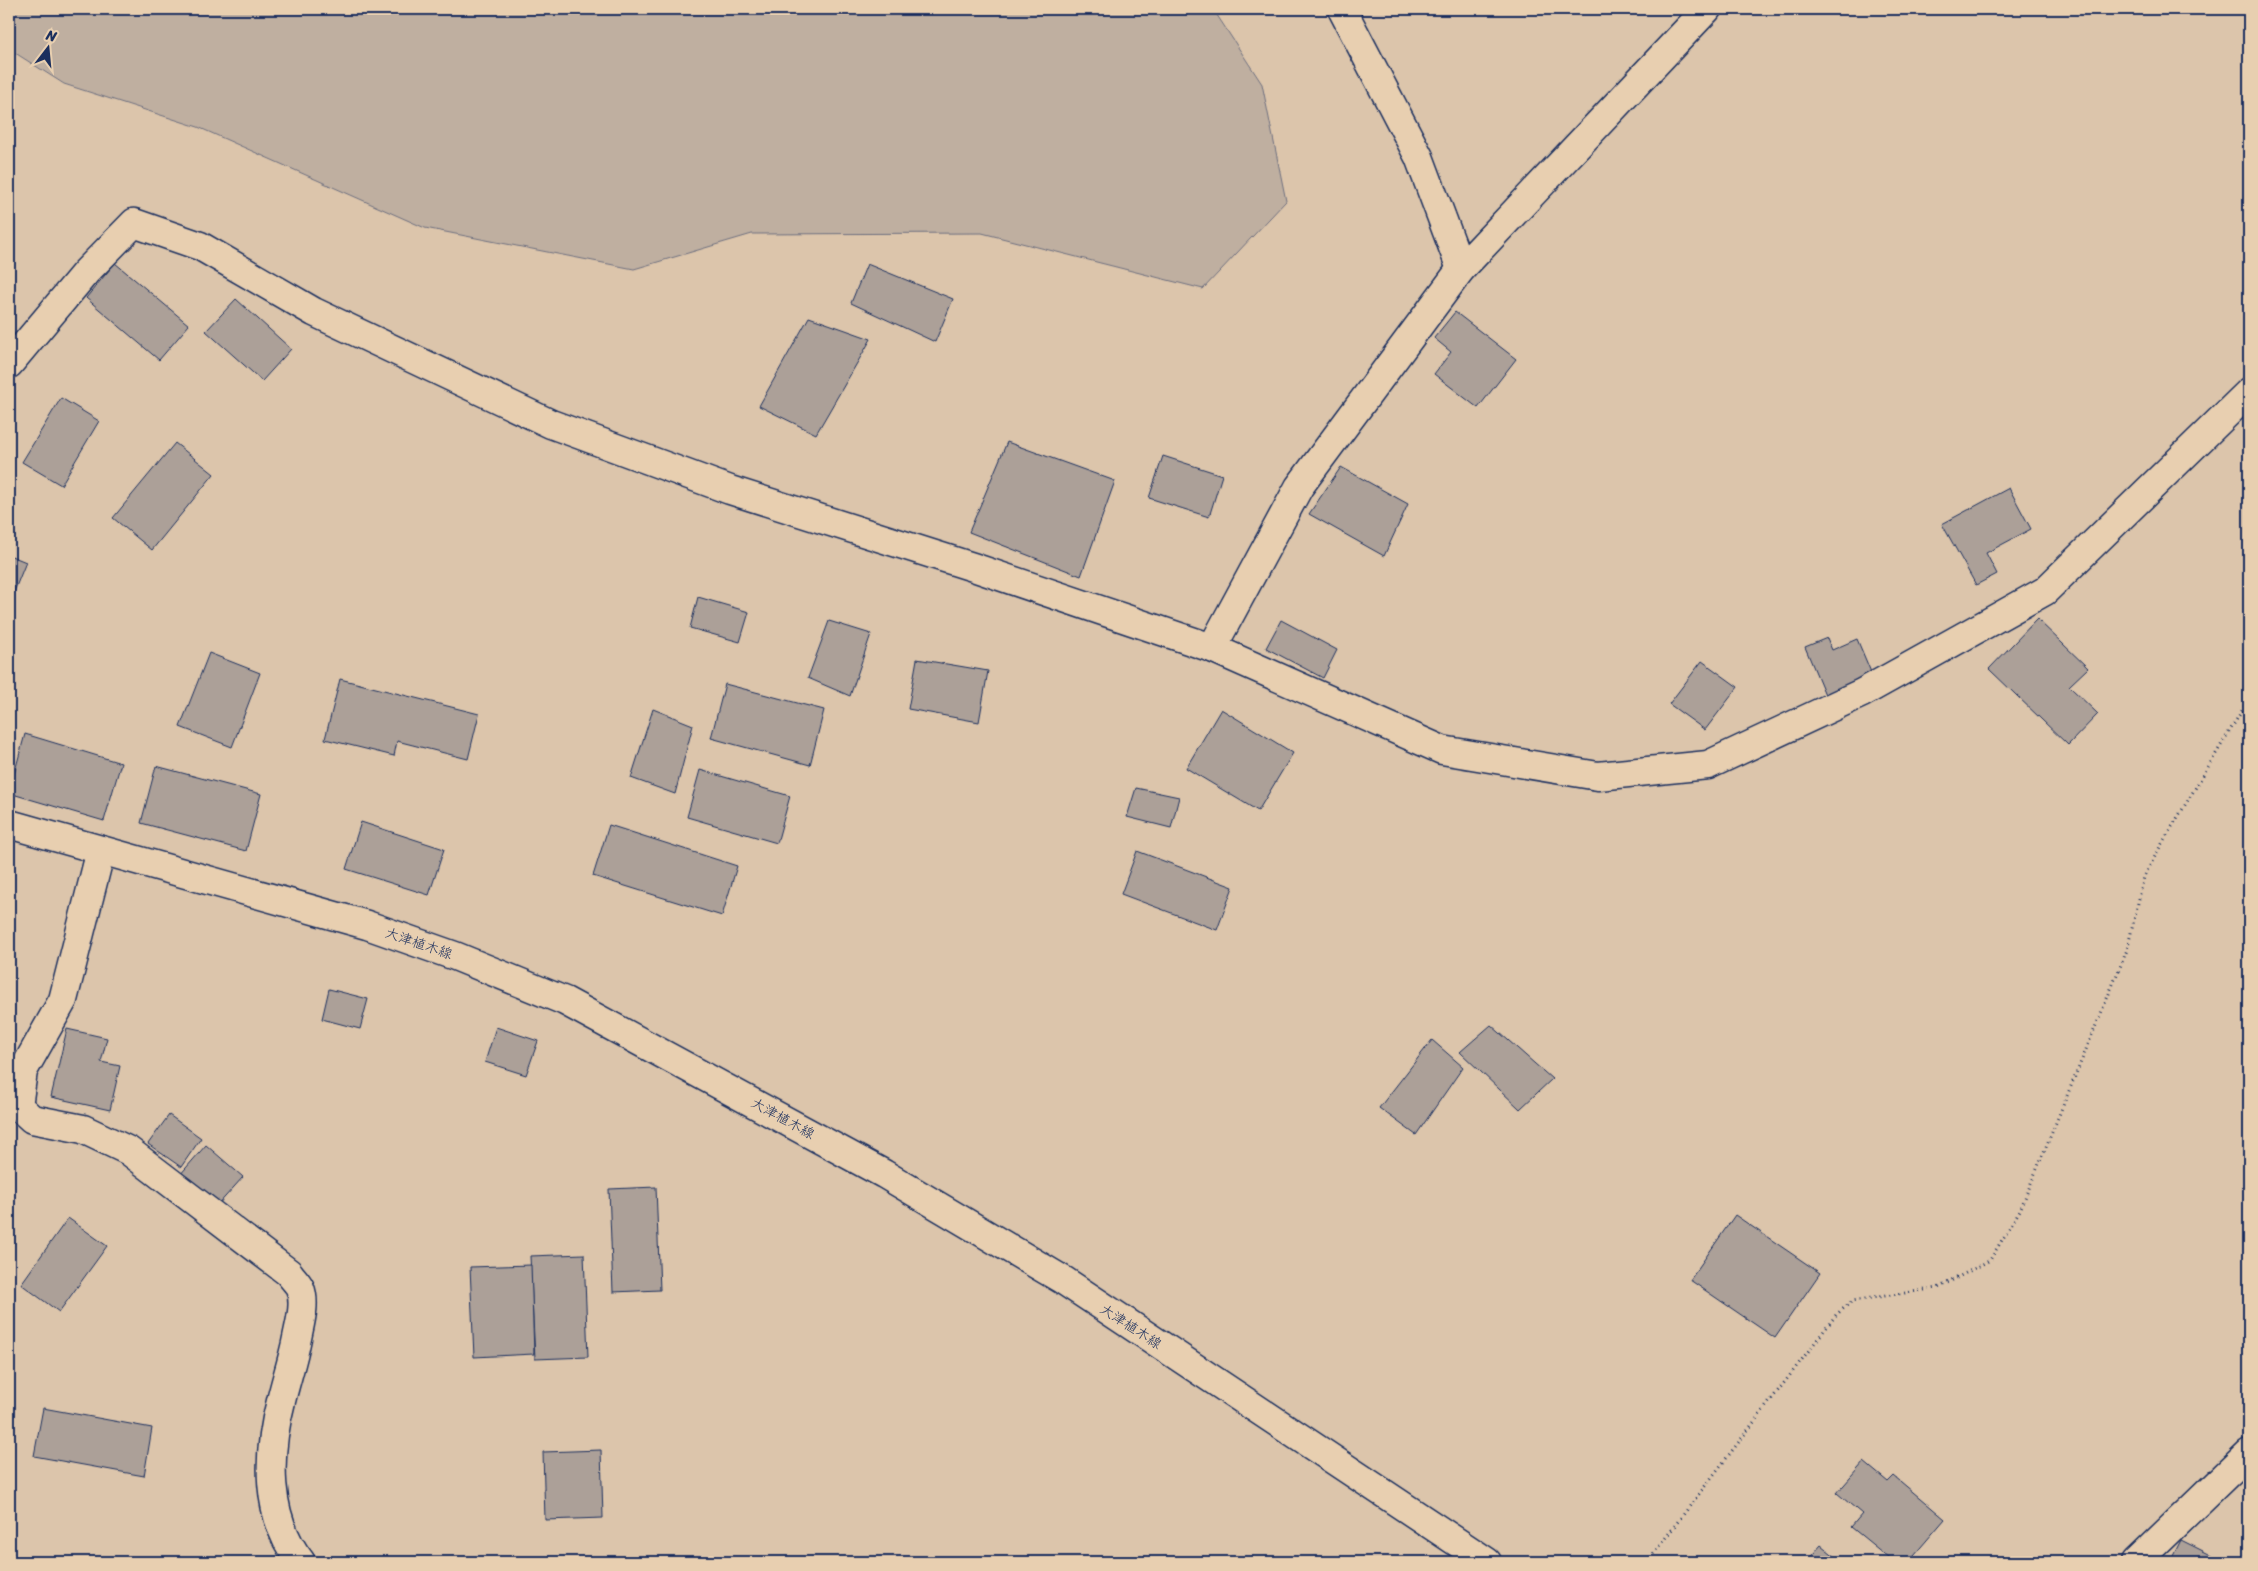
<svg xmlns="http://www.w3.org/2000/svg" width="2258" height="1571" viewBox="0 0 2258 1571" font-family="Sriracha,'Klee One',sans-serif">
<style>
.green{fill:#bfafa0;stroke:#6d6f7f}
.building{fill:#aca098;stroke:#1b2f5e}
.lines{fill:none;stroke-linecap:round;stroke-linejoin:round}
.street-casing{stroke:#1b2f5e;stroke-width:31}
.primary-casing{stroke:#1b2f5e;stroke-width:31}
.path{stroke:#1b2f5e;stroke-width:3;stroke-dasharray:1 4;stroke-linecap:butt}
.street{stroke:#e8cfb0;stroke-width:28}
.primary{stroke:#e8cfb0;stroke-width:28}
.labels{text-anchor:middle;stroke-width:4.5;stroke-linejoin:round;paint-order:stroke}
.street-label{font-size:14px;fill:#1b2f5e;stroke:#e8cfb0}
</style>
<rect width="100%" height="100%" fill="#dcc5ab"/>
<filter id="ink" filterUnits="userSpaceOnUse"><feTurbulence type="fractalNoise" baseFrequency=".02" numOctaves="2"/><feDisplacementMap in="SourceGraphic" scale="10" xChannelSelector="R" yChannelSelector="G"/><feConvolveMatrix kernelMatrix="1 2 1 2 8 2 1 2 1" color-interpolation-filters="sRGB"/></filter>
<g filter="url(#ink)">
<!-- green -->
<polygon class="green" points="9,9 1213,9 1262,84 1286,201 1203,289 982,233 752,234 634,269 425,228 198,127 64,84 9,49"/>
<!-- building -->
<g class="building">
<polygon points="115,263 189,325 159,360 86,298"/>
<polygon points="867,264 953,299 935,342 851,303"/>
<polygon points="236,299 291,349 262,381 206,331"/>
<polygon points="1455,312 1516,359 1478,408 1434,374 1451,352 1434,338"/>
<polygon points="809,317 871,339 816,434 759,406"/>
<polygon points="61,398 99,421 61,485 22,462"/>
<polygon points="1007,442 1115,481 1081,576 969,532"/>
<polygon points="175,443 214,474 152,550 113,518"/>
<polygon points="1163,456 1222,475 1209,517 1149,498"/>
<polygon points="1341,467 1408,504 1384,556 1309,514"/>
<polygon points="2009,488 2031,529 1986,553 1997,574 1976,585 1942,524"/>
<polygon points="9,555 26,562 9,604"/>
<polygon points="698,597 749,612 740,642 690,628"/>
<polygon points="2037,619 2088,668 2069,686 2098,714 2068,745 1989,669"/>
<polygon points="1281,620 1337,650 1323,678 1266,648"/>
<polygon points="829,621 871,634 850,696 808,678"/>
<polygon points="1827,638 1832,650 1857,639 1873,677 1826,697 1805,647"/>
<polygon points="209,653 260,673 232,747 180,727"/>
<polygon points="917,659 988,671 979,722 908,709"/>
<polygon points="1702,661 1738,687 1705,730 1669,704"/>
<polygon points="340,679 479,714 468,759 397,741 394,756 325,739"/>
<polygon points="725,684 824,710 810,765 711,738"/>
<polygon points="653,709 693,725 675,794 631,778"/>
<polygon points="1221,709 1293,753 1258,811 1186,768"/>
<polygon points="25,734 121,763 104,821 9,793"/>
<polygon points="156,766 261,794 246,851 141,823"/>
<polygon points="700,770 790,796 777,843 687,817"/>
<polygon points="1136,788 1179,797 1171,828 1127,817"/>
<polygon points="361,822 444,849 429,895 346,869"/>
<polygon points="609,825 737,866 722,916 593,876"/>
<polygon points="1137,851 1233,887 1217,930 1121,894"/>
<polygon points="329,989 368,999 360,1029 322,1019"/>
<polygon points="1491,1025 1552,1079 1520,1109 1460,1052"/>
<polygon points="496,1027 538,1041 526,1075 485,1062"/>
<polygon points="67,1029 107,1038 101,1062 120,1066 110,1110 51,1097"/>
<polygon points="1432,1040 1463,1067 1416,1135 1379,1108"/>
<polygon points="169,1115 201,1138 181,1167 148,1144"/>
<polygon points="206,1145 243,1177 216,1207 179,1176"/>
<polygon points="656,1187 660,1290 613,1292 609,1189"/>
<polygon points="1735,1215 1820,1273 1775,1338 1690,1280"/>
<polygon points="68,1218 107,1246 59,1312 21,1284"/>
<polygon points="584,1254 588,1357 535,1359 530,1256"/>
<polygon points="531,1265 534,1354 474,1357 470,1267"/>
<polygon points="43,1408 152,1428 144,1476 34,1456"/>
<polygon points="601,1450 603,1518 545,1520 543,1452"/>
<polygon points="1864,1462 1888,1482 1894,1476 1945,1519 1908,1562 1894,1562 1851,1527 1862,1514 1837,1493"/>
<polygon points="2181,1540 2225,1562 2170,1562"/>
<polygon points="1821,1545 1842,1562 1806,1562"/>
</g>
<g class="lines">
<defs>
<g id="street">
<polyline points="1342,9 1419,157 1461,269"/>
<polyline points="9,364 86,272 134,223 200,246 314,312 551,424 730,490 973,567 1212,648 1442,750 1598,776 1708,765 1862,693 2045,591 2249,392"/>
<polyline points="1212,648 1299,487 1461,269 1707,9"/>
<path d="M101,850L63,1000L23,1071L18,1106L32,1119L83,1129L129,1151L289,1273C292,1278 298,1283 300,1288C306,1303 300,1323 297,1338C293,1359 286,1380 281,1401C267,1454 265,1517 301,1562"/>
<polyline points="2136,1562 2249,1453"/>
</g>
<polyline id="primary" points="9,824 367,925 455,956 565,1001 884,1174 1063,1280 1487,1562"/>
</defs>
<!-- street casing -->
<use href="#street" class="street-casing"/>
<!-- primary casing -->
<use href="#primary" class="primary-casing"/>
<!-- path -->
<polyline class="path" points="1647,1562 1836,1315 1852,1301 1938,1288 1990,1260 2020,1210 2127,950 2144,877 2161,845 2249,699"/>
<!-- street -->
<use href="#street" class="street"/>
<!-- primary -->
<use href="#primary" class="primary"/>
</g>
</g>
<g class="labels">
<!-- street labels -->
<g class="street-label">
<text transform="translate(419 943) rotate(19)" y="5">大津植木線</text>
<text transform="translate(783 1118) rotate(29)" y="5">大津植木線</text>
<text transform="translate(1131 1326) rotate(33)" y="5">大津植木線</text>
</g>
</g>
<!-- margin -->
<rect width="2258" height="1571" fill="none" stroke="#e8cfb0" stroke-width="30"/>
<rect x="15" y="15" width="2228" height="1541" fill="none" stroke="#1b2f5e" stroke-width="2" filter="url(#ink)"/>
<!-- north arrow -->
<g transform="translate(48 48) rotate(16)" stroke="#e8cfb0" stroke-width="4" paint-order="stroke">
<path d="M0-4L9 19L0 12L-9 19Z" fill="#1b2f5e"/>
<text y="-8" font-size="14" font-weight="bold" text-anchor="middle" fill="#1b2f5e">N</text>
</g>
</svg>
